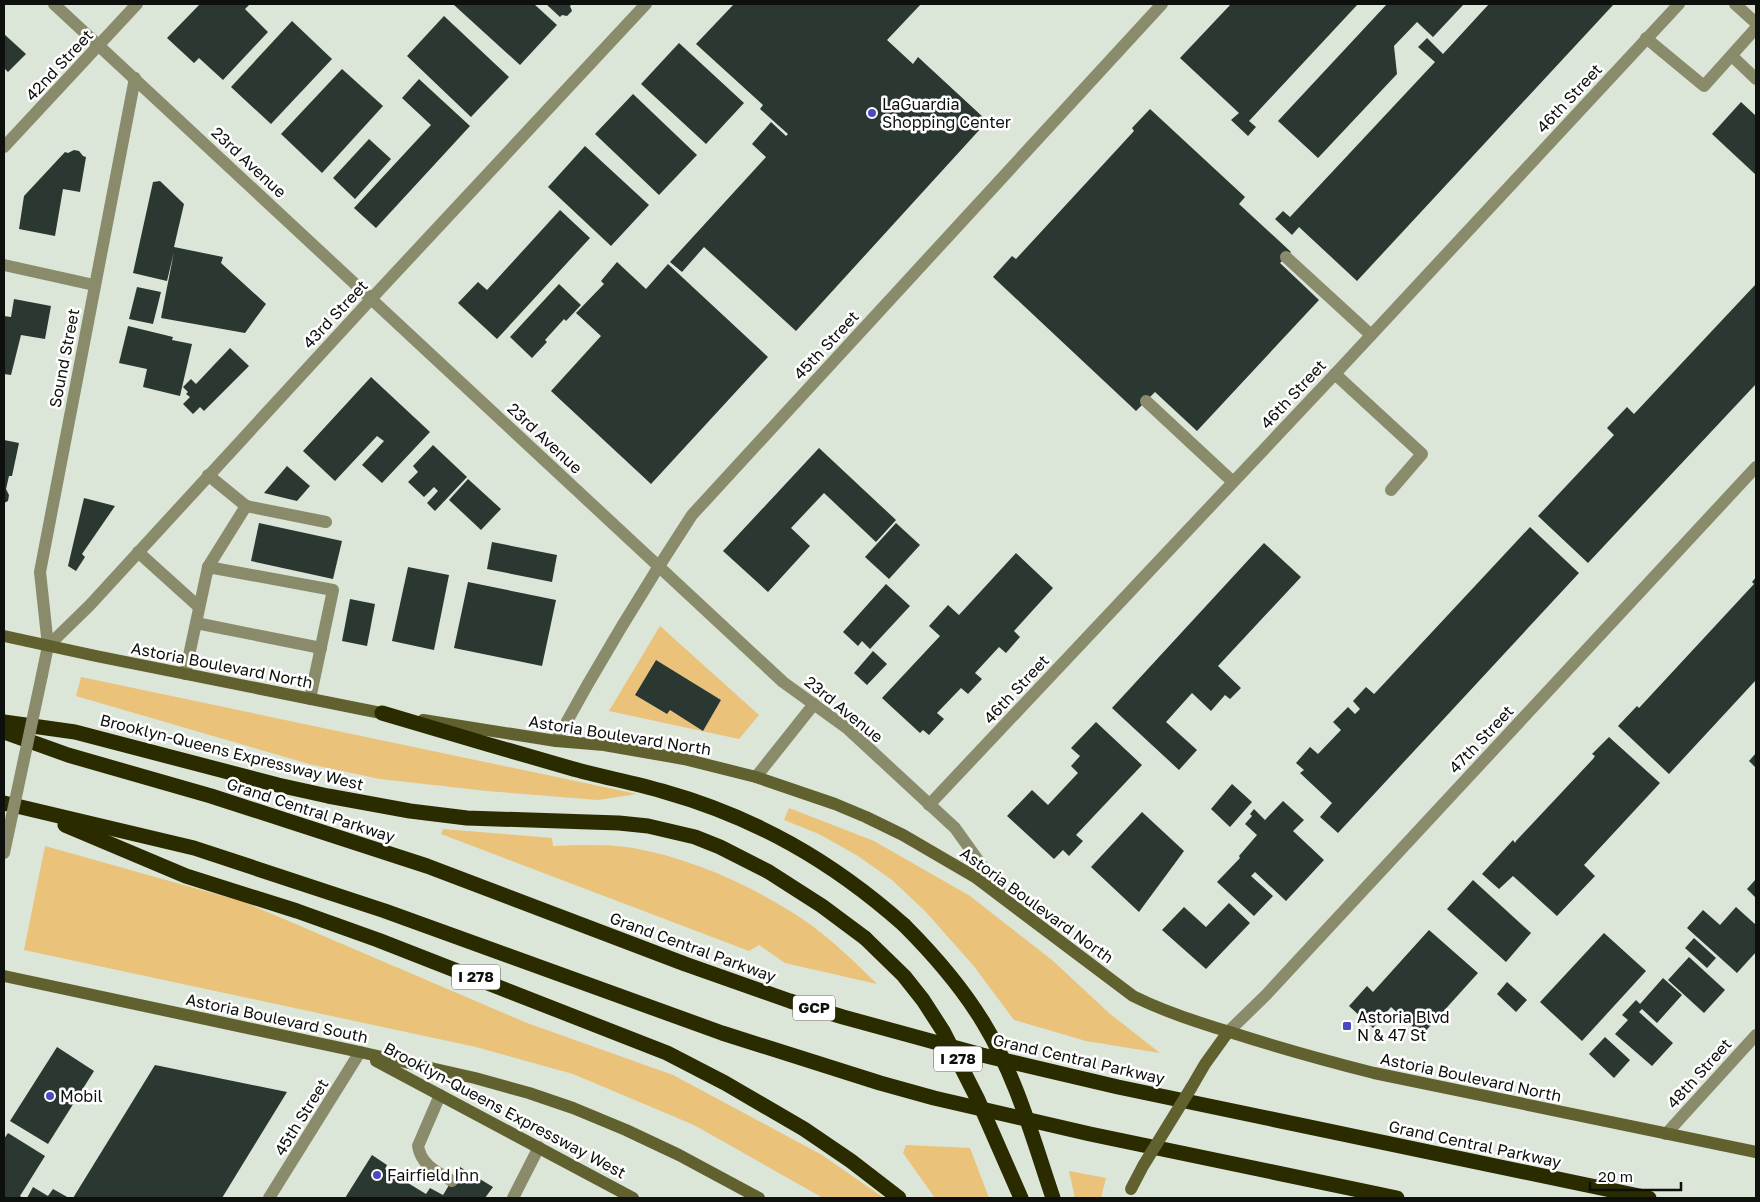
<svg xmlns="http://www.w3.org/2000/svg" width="1760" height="1202" viewBox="0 0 1760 1202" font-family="'Golos Text',sans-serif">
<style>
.green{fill:#eac279;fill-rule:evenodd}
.building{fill:#2b3731}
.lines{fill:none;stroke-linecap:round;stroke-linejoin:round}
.lane{stroke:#898b6a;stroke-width:12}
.street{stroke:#898b6a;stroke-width:12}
.secondary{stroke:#60612e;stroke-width:12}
.highway{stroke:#2b2b00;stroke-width:15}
.street-bridge{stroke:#898b6a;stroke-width:12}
.secondary-bridge{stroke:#60612e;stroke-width:12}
.highway-bridge{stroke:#2b2b00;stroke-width:15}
.poi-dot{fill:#4c4ac1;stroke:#fff;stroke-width:2}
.labels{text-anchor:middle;stroke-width:5;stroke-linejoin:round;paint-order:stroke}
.shield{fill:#fff;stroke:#565855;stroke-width:1}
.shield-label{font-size:15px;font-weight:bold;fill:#0d100c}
.street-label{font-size:16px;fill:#0d100c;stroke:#fff}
.poi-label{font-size:16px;fill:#0d100c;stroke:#fff;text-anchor:start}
</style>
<rect width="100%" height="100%" fill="#dbe5d8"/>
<!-- green -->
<g class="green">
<path d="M660,626L759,715L739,739L609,711ZM656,660L721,700L703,730L670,710L667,714L635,695Z"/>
<polygon points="81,677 637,794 598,800 487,791 380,779 309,764 76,696"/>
<polygon points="789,808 874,841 970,896 1052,960 1109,1013 1160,1053 1086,1041 1014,1020 973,965 925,911 892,880 858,856 819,834 784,820"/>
<path d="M443,829L552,838L553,846C580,845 606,844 633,848C695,859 760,889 811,925C835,943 856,963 877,984L785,963L759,945L749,951L441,834Z"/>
<polygon points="45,846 244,902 527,1023 673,1075 822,1155 884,1198 823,1198 694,1125 573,1074 476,1047 24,950"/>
<polygon points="906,1145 970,1148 989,1198 935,1198 903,1153"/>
<polygon points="1069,1171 1106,1178 1101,1198 1075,1198"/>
</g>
<!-- building -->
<g class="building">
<polygon points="200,4 250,4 245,9 268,32 223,80 199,58 194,63 167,38"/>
<polygon points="455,4 534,4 557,25 520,65 454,5"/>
<polygon points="546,4 572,4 570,6 572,11 567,16 562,15 560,17"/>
<polygon points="734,4 921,4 887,40 913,64 918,57 984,118 978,123 982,127 796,331 704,247 682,272 670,262 766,157 752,144 771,122 786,136 788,134 760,109 763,105 696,44"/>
<polygon points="1231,4 1358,4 1249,121 1256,127 1248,136 1231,120 1239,113 1180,58"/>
<polygon points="1387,4 1464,4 1433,37 1417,22 1394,46 1397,74 1318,158 1278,121"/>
<polygon points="1489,4 1614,4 1357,281 1299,227 1292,235 1275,219 1283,211 1290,217 1435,62 1418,47 1427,38 1443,54"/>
<polygon points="444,16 509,77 471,117 407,56"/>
<polygon points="292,21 332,59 271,124 231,87"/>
<polygon points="4,34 26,54 8,72 4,68"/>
<polygon points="679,43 744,103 706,144 641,84"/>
<polygon points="342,69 383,106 322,173 281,134"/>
<polygon points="419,79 470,126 376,228 354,208 431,125 402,98"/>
<polygon points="633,94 697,155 659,195 595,134"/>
<polygon points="1741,102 1756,116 1756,175 1712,134"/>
<polygon points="1150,109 1245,197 1239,204 1291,252 1280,263 1319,300 1197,431 1155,392 1136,411 993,277 1012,256 1016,259 1134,131 1132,128"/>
<polygon points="369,139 391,159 355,199 333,178"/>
<polygon points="585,146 649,205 611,246 548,187"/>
<polygon points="74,150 79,151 83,156 86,157 80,192 63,189 55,236 19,229 24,196 65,152 68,153"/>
<polygon points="160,181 184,204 174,247 223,257 221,263 266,304 245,333 161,318 174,252 167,281 133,273 153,182"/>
<polygon points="560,210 590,238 497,339 458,303 478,282 487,290"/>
<polygon points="617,262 646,289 668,264 768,357 651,484 551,391 601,336 576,313 604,284 601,281"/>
<polygon points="559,284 581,305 566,321 564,319 545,340 547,342 532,358 510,337"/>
<polygon points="1756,284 1756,384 1588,563 1538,516 1614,435 1607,428 1627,407 1634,414"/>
<polygon points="137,287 161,292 153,324 129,319"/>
<polygon points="14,299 51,306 45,339 21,335 11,375 4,374 4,316 11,317"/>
<polygon points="128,326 173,337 172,340 192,344 180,396 143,387 147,369 119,363"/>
<polygon points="230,348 249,366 204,411 200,407 193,414 183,404 190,397 186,394 188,392 183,387 191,379 196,384"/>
<polygon points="371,377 430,432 382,483 362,465 384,441 377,436 335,481 303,451"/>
<polygon points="4,440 19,443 12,476 9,476 6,489 9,495 8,501 4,503"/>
<polygon points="433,445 467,477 435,511 427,503 438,491 434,487 424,497 408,482 418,472 413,466"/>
<polygon points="819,448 896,520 876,542 824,493 791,528 810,546 768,592 723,551"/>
<polygon points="287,466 310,486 297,501 264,493"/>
<polygon points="468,479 501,509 481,530 449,500"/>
<polygon points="84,498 115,506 82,554 85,557 76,571 68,566"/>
<polygon points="259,523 342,541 333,579 251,561"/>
<polygon points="896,523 920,545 889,579 865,557"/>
<polygon points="1530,527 1579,573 1338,833 1320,817 1332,803 1300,773 1304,770 1296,763 1310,747 1318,754 1341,730 1333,722 1348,707 1355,714 1360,709 1353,701 1366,687 1374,694 1377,691"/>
<polygon points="492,542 557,555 552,582 487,569"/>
<polygon points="1264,543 1301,577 1218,666 1241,688 1230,699 1225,695 1211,711 1192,693 1166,722 1197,750 1179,770 1112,708"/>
<polygon points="1016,553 1053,588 1014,631 1020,637 1006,653 999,647 975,673 982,679 968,694 961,688 937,713 944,719 929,735 923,730 920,733 882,698 940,636 929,626 948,605 959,615"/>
<polygon points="408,567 449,575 434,650 392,641"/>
<polygon points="1756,577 1756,680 1669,774 1618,726 1637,706 1639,708 1754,584 1752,582"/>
<polygon points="468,582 556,600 542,666 454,648"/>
<polygon points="886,584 910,606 870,649 862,641 858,646 843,632"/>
<polygon points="350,599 375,604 367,646 342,641"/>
<polygon points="873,651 887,664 867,685 854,673"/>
<polygon points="656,660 721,700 703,731 670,710 667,714 635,695"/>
<polygon points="1096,722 1142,765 1076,835 1083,841 1069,856 1063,850 1054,859 1007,816 1032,790 1048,805 1078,773 1071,766 1080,756 1071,748"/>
<polygon points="1609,737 1660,783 1584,865 1595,876 1557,916 1513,876 1499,889 1482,874 1513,840 1515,843 1516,841 1593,759 1595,756 1592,754"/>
<polygon points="1756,753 1756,768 1749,761"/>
<polygon points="1232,784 1252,802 1230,827 1211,809"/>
<polygon points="1283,801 1304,820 1293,831 1324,860 1286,901 1255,872 1251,876 1273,896 1254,916 1217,882 1240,858 1239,856 1257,835 1245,824 1252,816 1250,814 1254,809 1265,820"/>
<polygon points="1142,812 1184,851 1139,912 1091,867"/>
<polygon points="1756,879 1756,898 1747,889"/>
<polygon points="1473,880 1531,933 1506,962 1447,909"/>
<polygon points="1229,903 1250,923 1206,969 1162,930 1184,907 1206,927"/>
<polygon points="1736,907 1756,925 1756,952 1737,973 1687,928 1703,910 1720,925"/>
<polygon points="1429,930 1478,973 1422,1035 1391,1007 1373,1028 1349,1006 1367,986 1373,992"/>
<polygon points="1604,933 1646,971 1582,1041 1540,1002"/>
<polygon points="1694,938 1716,958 1707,968 1685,948"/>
<polygon points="1689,957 1725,990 1704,1013 1668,980"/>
<polygon points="1663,978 1682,995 1657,1023 1642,1009 1639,1012 1673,1043 1652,1066 1615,1034 1628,1020 1622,1015 1636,1000 1640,1004"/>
<polygon points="1507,982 1527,1000 1516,1012 1497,994"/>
<polygon points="1605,1037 1630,1060 1614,1078 1589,1054"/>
<polygon points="57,1047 94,1071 48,1144 10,1121"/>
<polygon points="155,1065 287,1092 222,1198 73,1198"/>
<polygon points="8,1133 45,1156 20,1196 23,1198 4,1198 4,1139"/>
<polygon points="372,1155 387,1165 385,1169 426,1194 430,1188 443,1195 460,1167 493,1187 485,1198 345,1198"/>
<polygon points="33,1187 48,1196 53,1189 69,1198 27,1198"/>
</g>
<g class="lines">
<!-- lane -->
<g class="lane">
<polyline points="1735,4 1756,23"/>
<polyline points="1646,38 1704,86 1756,28"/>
<polyline points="1732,56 1756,79"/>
<polyline points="1286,257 1371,335"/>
<polyline points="1335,374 1422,454 1391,490"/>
<polyline points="1146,401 1233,482"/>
<polyline points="246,506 326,522"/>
<polyline points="138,552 199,607"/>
<polyline points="208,567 246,506 208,475"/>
<polyline points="196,623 321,648"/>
<polyline points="185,674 208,567 333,590 310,699"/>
<path d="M440,1095L418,1146C421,1165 437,1172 452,1181"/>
<polyline points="513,1198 539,1147"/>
</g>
<!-- street -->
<g class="street">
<polyline points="54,4 783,682 848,729 955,828 1005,898"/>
<polyline points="4,147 137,4"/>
<polyline points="4,265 94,285"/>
<polyline points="48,646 90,605 372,298 646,4"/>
<polyline points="42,675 48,646 40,572 135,78"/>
<path d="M556,741C598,664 644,588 692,515L1162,4"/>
<polyline points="756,777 814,704"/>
<polyline points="929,805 1335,374 1679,4"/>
<polyline points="1228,1032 1266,995 1756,467"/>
<polyline points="1666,1134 1756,1035"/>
<polyline points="269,1198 360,1052"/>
</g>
<!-- secondary -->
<g class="secondary">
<polyline points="4,636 96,656 391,715"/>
<path d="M423,720L556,741L604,745L684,759L756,777L835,804L866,817L903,835L975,877L1133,996C1165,1012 1199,1023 1233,1033C1280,1048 1327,1061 1374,1073L1756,1152"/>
<polyline points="4,976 360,1052 475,1078 529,1093 573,1108 626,1130 679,1155 759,1198"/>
<polyline points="376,1061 633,1198"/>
<polyline points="1191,1088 1205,1064 1228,1032"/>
</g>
<!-- highway -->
<g class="highway">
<path d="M382,713C445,732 507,750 570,768C601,777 632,782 662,791C755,817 832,861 904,925"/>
<polyline points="4,722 75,732 278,785 328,796 410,811 467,818 619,823 648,826 695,837 720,847 769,872 822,906 865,938"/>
<polyline points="4,732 68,755 211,796 427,866 685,964 790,1001 843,1017 982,1055 1118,1087 1649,1198"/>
<polyline points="4,803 194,848 385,911 722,1033 880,1083 934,1098 1090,1134 1397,1198"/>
<polyline points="65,825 186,876 297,911 378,940 667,1053 725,1083 804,1129 851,1161 899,1198"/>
</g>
<!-- street-bridge -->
<polyline class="street-bridge" points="4,853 42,675"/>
<!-- secondary-bridge -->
<polyline class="secondary-bridge" points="1131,1189 1143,1166 1191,1088"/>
<!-- highway-bridge -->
<g class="highway-bridge">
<path d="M904,925C934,955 961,986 983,1022C1016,1076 1033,1139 1053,1198"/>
<polyline points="865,938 904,976 923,1000 943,1031 978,1100 1021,1198"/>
</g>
</g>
<!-- markers -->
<g class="poi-dot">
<circle cx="872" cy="113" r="5"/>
<rect x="1342" y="1021" width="10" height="10" rx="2.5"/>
<circle cx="50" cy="1096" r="5"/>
<circle cx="377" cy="1175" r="5"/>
</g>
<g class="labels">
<!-- shield labels -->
<g class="shield">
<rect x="452" y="964.5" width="48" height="25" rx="4"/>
<rect x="793" y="995.5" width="42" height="25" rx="4"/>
<rect x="934" y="1046.5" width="48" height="25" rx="4"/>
</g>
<g class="shield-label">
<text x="476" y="982">I 278</text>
<text x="814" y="1013">GCP</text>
<text x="958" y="1064">I 278</text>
</g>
<!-- street labels -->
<g class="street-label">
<text transform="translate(59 65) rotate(-47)" y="6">42nd Street</text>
<text transform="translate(1569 98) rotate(-47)" y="6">46th Street</text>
<text transform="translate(249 162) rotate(43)" y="6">23rd Avenue</text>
<text transform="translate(335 314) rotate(-47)" y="6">43rd Street</text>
<text transform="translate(826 345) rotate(-47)" y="6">45th Street</text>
<text transform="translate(64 358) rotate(-79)" y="6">Sound Street</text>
<text transform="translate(1293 394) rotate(-47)" y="6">46th Street</text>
<text transform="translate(545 438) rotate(43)" y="6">23rd Avenue</text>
<text transform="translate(222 665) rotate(11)" y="6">Astoria Boulevard North</text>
<text transform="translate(1016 689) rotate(-47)" y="6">46th Street</text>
<text transform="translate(844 709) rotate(39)" y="6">23rd Avenue</text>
<text transform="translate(620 735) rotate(9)" y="6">Astoria Boulevard North</text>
<text transform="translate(1481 739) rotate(-47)" y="6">47th Street</text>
<text transform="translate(232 752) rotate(14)" y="6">Brooklyn-Queens Expressway West</text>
<text transform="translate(311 810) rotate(18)" y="6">Grand Central Parkway</text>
<text transform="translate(1037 905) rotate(36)" y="6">Astoria Boulevard North</text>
<text transform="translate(693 947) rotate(20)" y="6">Grand Central Parkway</text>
<text transform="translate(277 1018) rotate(12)" y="6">Astoria Boulevard South</text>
<text transform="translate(1079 1059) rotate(13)" y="6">Grand Central Parkway</text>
<text transform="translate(1699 1073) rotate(-48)" y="6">48th Street</text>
<text transform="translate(1471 1077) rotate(12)" y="6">Astoria Boulevard North</text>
<text transform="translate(505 1110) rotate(28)" y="6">Brooklyn-Queens Expressway West</text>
<text transform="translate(301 1117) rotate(-58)" y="6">45th Street</text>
<text transform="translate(1475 1144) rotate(12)" y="6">Grand Central Parkway</text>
</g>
<!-- poi labels -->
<g class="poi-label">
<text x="882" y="110">LaGuardia<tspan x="882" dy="18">Shopping Center</tspan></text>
<text x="1357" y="1023">Astoria Blvd<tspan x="1357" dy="18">N &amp; 47 St</tspan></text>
<text x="60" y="1102">Mobil</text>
<text x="387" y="1181">Fairfield Inn</text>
</g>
</g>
<!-- border -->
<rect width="1760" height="1202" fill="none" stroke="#0d100c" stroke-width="10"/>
<!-- scale -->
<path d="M1590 1182v8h91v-8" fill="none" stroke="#0d100c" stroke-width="2.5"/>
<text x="1598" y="1182" font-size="15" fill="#0d100c" stroke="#ffffff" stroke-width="4" paint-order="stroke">20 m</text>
</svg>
